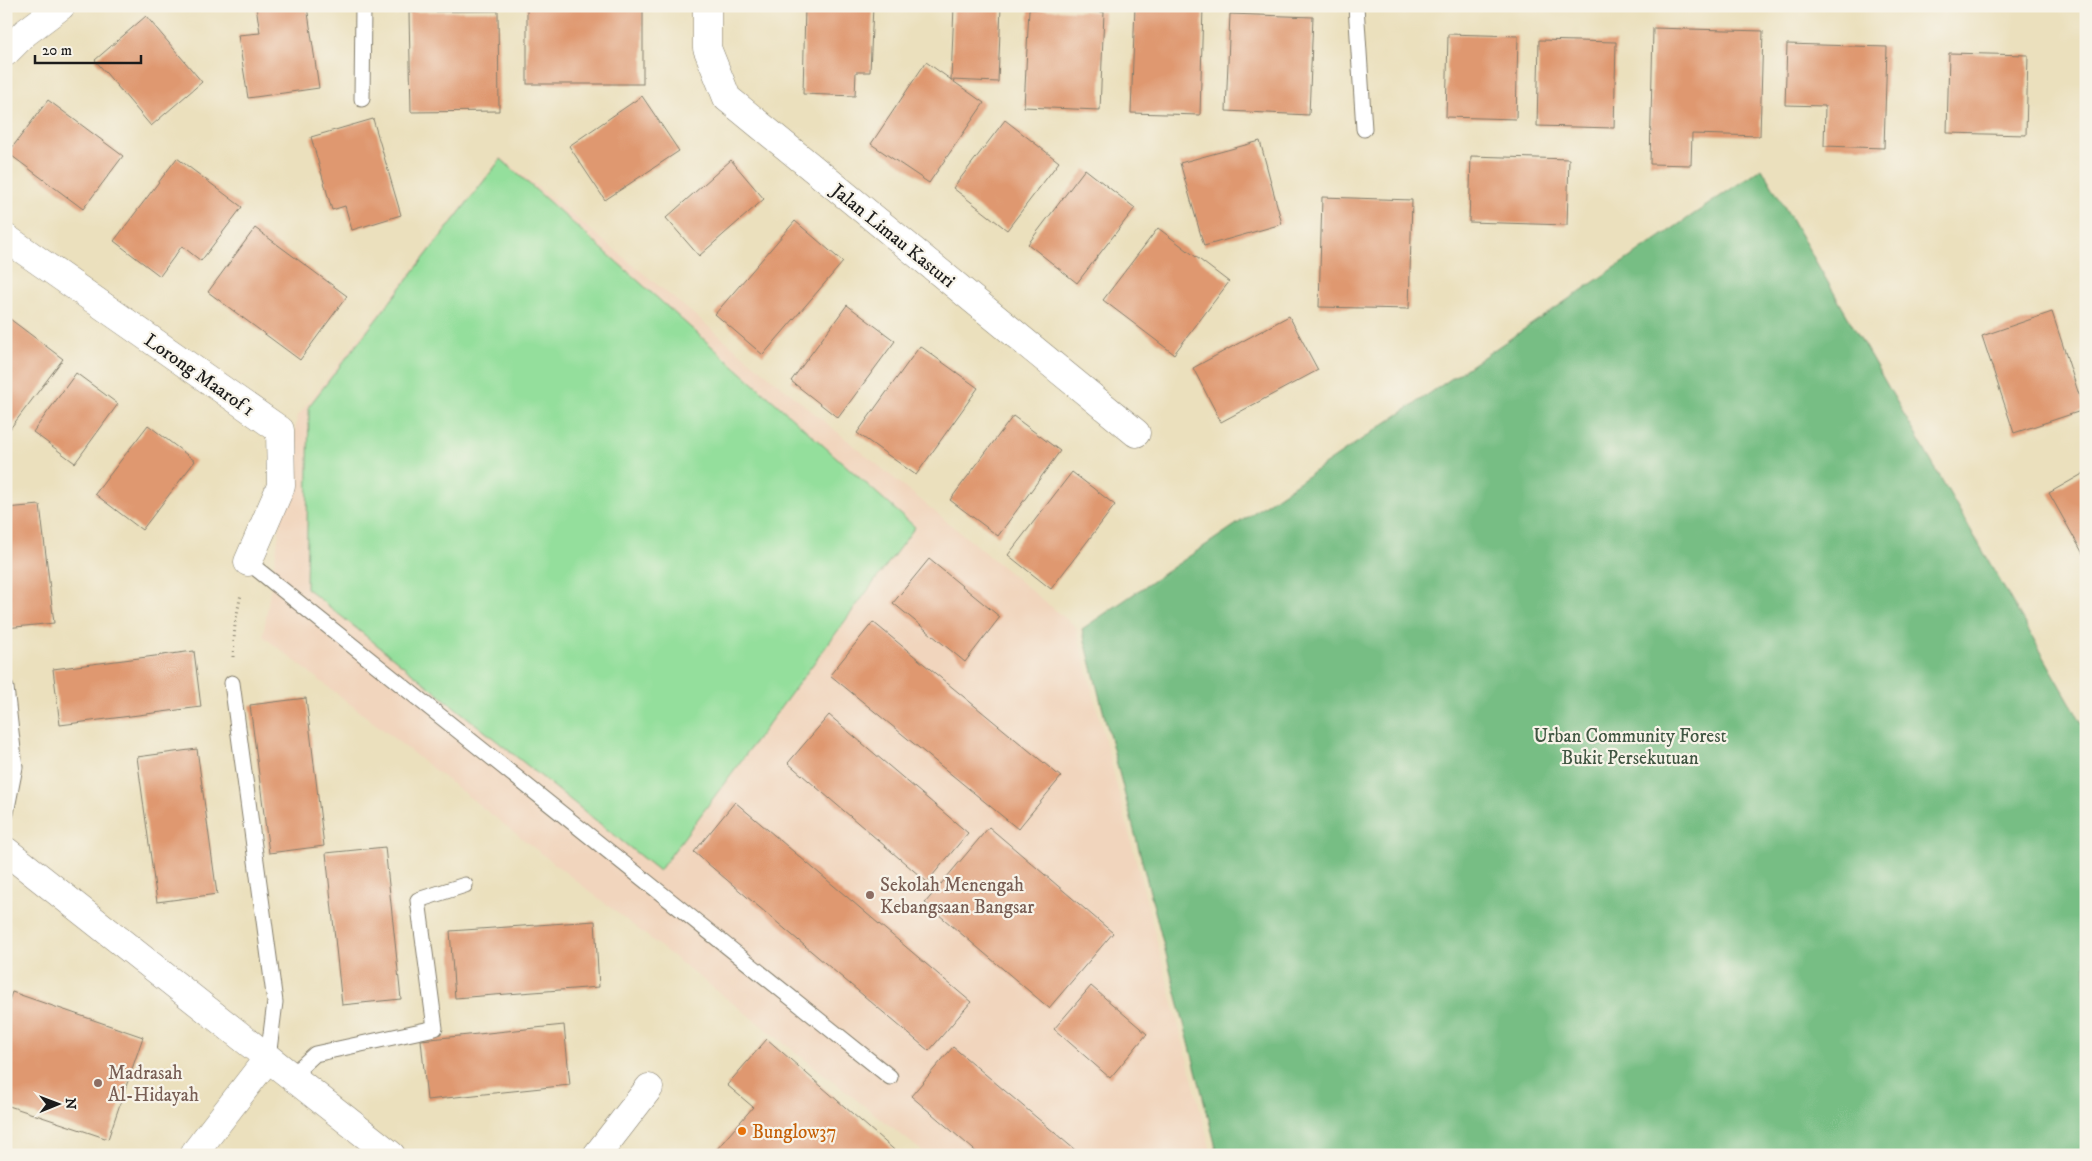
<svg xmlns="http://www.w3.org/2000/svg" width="2092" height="1161" viewBox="0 0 2092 1161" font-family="'IM FELL DW Pica',serif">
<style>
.built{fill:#f1d5bd}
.green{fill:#94df9c;stroke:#587e5c}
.forest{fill:#77be84;stroke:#4a6d50}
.building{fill:#df986f}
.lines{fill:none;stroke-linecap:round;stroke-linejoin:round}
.service-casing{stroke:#847e6c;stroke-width:17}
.minor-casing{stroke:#847e6c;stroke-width:29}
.path{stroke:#847e6c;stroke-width:3;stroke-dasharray:1 4;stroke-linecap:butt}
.service{stroke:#fff;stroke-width:15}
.minor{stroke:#fff;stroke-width:28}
.education-dot{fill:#8d6e63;stroke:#f7f3e8;stroke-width:2}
.food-dot{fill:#e8710a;stroke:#f7f3e8;stroke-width:2}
.labels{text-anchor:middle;stroke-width:4.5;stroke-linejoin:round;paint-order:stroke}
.street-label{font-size:19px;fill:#1c1c1c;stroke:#f7f3e8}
.park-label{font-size:19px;fill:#405642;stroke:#f7f3e8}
.education-label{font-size:19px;fill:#785e54;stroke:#f7f3e8;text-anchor:start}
.food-label{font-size:19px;fill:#c56008;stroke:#f7f3e8;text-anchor:start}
</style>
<rect width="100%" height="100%" fill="#f7f3e8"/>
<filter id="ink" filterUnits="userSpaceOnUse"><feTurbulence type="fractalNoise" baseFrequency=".02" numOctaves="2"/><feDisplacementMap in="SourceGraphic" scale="10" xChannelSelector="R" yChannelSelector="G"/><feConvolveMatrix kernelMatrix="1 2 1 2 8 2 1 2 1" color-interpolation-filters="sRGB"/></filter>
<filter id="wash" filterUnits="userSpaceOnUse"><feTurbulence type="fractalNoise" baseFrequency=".0096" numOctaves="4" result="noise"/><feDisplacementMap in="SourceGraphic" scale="20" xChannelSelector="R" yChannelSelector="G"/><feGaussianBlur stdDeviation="1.12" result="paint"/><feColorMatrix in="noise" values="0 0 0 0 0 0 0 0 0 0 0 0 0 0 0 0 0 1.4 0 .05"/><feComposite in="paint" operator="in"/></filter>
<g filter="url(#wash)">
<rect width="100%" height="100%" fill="#ebe0bd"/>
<!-- built -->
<polygon class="built" points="501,157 1076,627 1212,1155 927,1155 263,636 297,417"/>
<!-- green -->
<polygon class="green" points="501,159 915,527 659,871 306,588 309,406"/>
<!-- forest -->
<polygon class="forest" points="1762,168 2086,730 2086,1155 1218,1155 1082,629"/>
<g id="blocks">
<!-- building -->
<g class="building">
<polygon points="256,6 307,6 319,88 248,98 238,35 260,33"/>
<rect x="527" y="6" width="116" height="78"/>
<polygon points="805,6 873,6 870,72 856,72 855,96 803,94"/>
<polygon points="954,6 1001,6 998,82 951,80"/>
<polygon points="1135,6 1203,6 1200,115 1131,113"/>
<polygon points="1029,9 1104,12 1100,110 1024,107"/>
<polygon points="498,11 499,111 411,112 409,12"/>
<polygon points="1230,14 1313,17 1309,115 1226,111"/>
<polygon points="146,16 202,82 151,126 95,60"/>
<polygon points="1653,28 1763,31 1760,136 1692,134 1691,165 1650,164"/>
<polygon points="1448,34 1518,36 1516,119 1446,117"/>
<polygon points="1539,40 1616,42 1614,128 1537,126"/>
<polygon points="1787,44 1887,47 1884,148 1824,146 1825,106 1785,105"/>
<polygon points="1949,53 2028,55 2026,135 1947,133"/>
<polygon points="926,62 984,103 929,183 871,144"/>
<polygon points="642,96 679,151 605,200 569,146"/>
<polygon points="48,100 123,156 83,209 8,153"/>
<polygon points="373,119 401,215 352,230 345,206 332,210 311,137"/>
<polygon points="1005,120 1059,162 1007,230 953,188"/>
<polygon points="1260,141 1282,224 1204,246 1180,163"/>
<polygon points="1471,156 1569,159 1567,225 1469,222"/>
<polygon points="177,158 242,207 201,261 182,246 160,276 114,241"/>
<polygon points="731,160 764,199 699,256 666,218"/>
<polygon points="1085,169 1135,208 1077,283 1028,244"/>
<polygon points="1322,197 1412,200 1409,309 1319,307"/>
<polygon points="795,221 843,262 763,355 715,314"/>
<polygon points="255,228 347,296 300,360 208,292"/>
<polygon points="1158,228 1229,282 1174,354 1103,300"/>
<polygon points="847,305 895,341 838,418 791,381"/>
<polygon points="2052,312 2084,410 2014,433 1982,336"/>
<polygon points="6,316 63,359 6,434"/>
<polygon points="1289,316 1318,370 1221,422 1193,368"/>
<polygon points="920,346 978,388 916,475 857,433"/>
<polygon points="76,373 118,404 75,463 33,432"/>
<polygon points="1013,416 1060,451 998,536 950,500"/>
<polygon points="148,425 195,461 142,530 95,494"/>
<polygon points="1072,472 1115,505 1051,589 1008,555"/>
<polygon points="2086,472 2086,559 2049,493"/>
<polygon points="40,505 54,623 6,628 6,508"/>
<polygon points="929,559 1000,617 965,662 893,603"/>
<polygon points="873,622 1061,777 1018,829 830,675"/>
<polygon points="194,651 201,707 60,725 53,669"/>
<polygon points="306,698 324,846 269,853 250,705"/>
<polygon points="829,715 968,833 927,882 788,763"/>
<polygon points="197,749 217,894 157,902 137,757"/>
<polygon points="735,802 971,1002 929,1051 694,852"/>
<polygon points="989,827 1113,933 1049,1008 925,903"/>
<polygon points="385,847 401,999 342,1005 326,853"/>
<polygon points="595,921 599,987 455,998 450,931"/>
<polygon points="1091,986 1147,1034 1110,1078 1054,1029"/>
<polygon points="12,992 143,1037 108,1139 6,1105 6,1008"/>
<polygon points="564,1025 570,1085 427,1100 421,1040"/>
<polygon points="767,1039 900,1155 723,1155 717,1149 753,1107 727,1085"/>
<polygon points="953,1047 1081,1155 980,1155 911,1096"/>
</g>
</g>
</g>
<g filter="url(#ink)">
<use href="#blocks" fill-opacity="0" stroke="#847e6c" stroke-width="1"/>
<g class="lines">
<defs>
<g id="service">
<polyline points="1356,6 1364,129"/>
<polyline points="362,99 363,6"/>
<polyline points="248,562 890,1077"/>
<polyline points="232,683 275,1002 268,1058"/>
<polyline points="6,688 15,767 6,813"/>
<polyline points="291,1076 315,1054 435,1028 418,900 465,885"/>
</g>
<g id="minor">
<polyline points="707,6 707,48 727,98 1136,433"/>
<polyline points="6,52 25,33 61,6"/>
<polyline points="6,238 280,430 281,486 248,562"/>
<polyline points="6,851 391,1155"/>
<polyline points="193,1155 268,1058"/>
<polyline points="597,1155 649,1088"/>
</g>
</defs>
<!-- service casing -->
<use href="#service" class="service-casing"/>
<!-- minor casing -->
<use href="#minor" class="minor-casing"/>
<!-- path -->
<polyline class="path" points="233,657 235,624 241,594"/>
<!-- service -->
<use href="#service" class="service"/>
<!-- minor -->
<use href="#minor" class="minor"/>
</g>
</g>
<!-- markers -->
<g class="education-dot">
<circle cx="870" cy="895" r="5"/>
<circle cx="98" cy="1083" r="5"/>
</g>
<circle class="food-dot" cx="742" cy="1131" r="5"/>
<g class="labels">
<!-- street labels -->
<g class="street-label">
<text transform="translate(894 235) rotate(39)" y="7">Jalan Limau Kasturi</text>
<text transform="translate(200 374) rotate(35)" y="7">Lorong Maarof 1</text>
</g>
<!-- park labels -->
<g class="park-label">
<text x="1630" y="742">Urban Community Forest<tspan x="1630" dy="22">Bukit Persekutuan</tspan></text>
</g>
<!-- education labels -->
<g class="education-label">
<text x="880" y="891">Sekolah Menengah<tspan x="880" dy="22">Kebangsaan Bangsar</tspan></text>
<text x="108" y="1079">Madrasah<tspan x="108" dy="22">Al-Hidayah</tspan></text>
</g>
<!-- food labels -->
<g class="food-label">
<text x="752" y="1138">Bunglow37</text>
</g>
</g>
<!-- margin -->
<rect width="2092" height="1161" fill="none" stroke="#f7f3e8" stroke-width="25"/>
<!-- north arrow -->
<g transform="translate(58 1104) rotate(89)" stroke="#f7f3e8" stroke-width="4" paint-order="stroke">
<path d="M0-4L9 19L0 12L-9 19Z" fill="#1c1c1c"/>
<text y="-8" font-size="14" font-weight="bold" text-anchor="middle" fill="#1c1c1c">N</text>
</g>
<!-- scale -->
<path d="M35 55v8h106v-8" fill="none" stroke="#1c1c1c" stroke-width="2.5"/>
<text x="42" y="55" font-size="15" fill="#1c1c1c" stroke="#f7f3e8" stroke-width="4" paint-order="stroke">20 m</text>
</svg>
